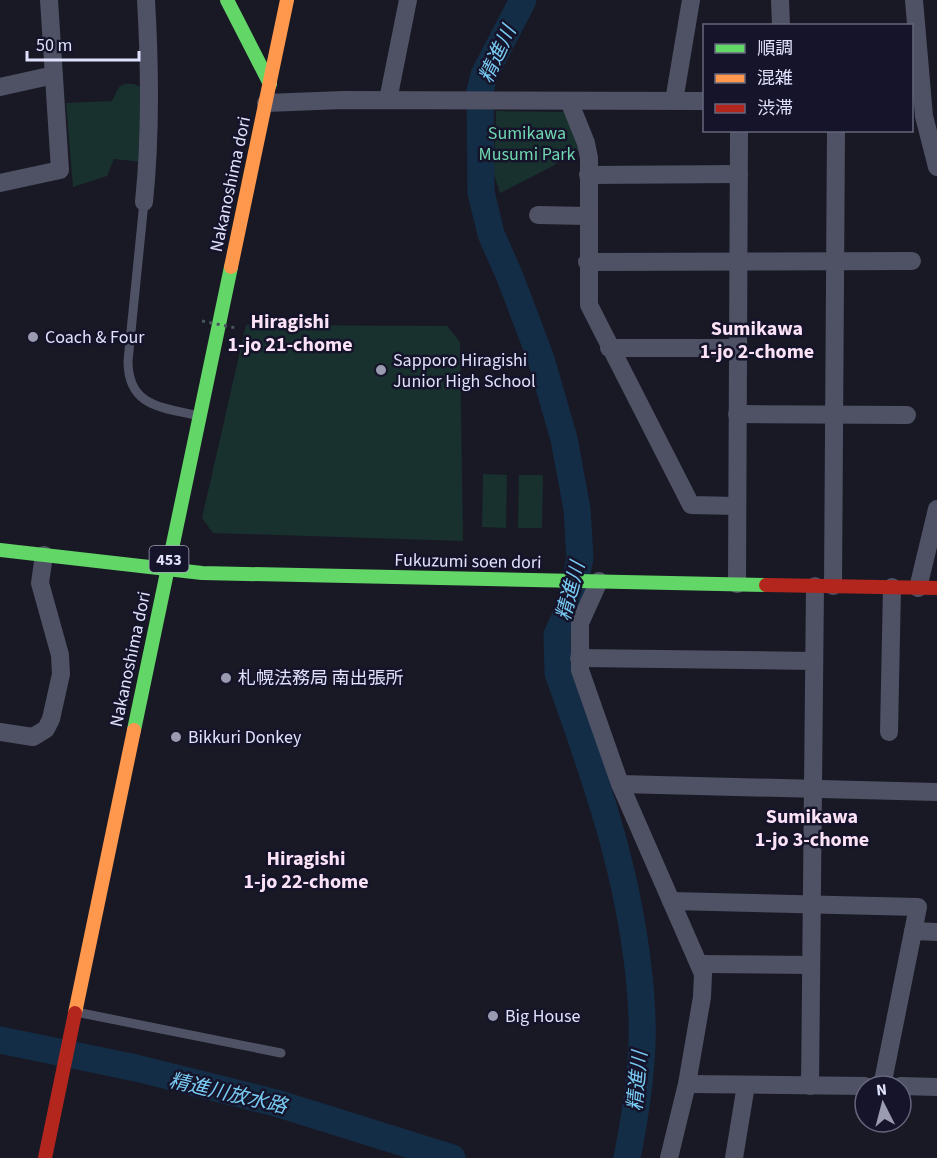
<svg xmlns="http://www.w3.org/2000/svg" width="937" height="1158" viewBox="0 0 937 1158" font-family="'Source Sans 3','Noto Sans JP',sans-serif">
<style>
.green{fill:#18302e}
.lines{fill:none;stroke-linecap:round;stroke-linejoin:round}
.river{stroke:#142d47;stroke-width:27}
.lane{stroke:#4f5165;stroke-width:9}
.street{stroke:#4f5165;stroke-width:18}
.fast{stroke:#63d668;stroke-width:14}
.slow{stroke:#ff974d;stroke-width:14}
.jam{stroke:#b3261e;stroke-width:14}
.path-bridge{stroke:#48555f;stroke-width:3;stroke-dasharray:3 4.5;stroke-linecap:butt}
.poi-dot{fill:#9a9bb1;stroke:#15142a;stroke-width:2}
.labels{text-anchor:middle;stroke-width:5;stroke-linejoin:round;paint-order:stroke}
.shield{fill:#15142a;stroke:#a3a4bd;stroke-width:1.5}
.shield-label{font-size:16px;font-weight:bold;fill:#e0e1fc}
.park-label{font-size:18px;fill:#71d7b0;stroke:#15142a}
.street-label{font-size:18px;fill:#e0e1fc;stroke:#15142a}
.poi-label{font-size:18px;fill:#e0e1fc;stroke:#15142a;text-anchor:start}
.water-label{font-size:20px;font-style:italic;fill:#78caf2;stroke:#15142a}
.neighbourhood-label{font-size:20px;font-weight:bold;fill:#fce2f6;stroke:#15142a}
</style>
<rect width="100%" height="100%" fill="#191925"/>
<!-- green -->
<g class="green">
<polygon points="124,84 134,84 143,88 142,162 114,159 107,176 73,187 66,103 112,101 119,87"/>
<polygon points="496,111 566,112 580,151 572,151 553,166 500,193 494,174"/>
<polygon points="246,325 447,326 460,342 463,541 213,533 202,518"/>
<polygon points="483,474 507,475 506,528 482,527"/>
<polygon points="519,475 543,475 542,528 518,528"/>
</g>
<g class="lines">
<!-- river -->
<g class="river">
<path d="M523,0L484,75L480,91L481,192L491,234L510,277L541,359L564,439L577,509L580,558L570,606L557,635L558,673C599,787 637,895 642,1017C644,1064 636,1113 627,1158"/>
<polyline points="0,1040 136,1068 276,1103 452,1158"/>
</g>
<!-- lane -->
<g class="lane">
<path d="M144,202L128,361C128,405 159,407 195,415"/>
<polyline points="81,1013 281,1053"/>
</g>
<!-- street -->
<g class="street">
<polyline points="780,0 781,26"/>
<polyline points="914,0 924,116 937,167"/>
<polyline points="0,87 54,75"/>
<polyline points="388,100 408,0"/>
<polyline points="569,101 586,143 589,158 589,305 691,505 737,506"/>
<polyline points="674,101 691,0"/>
<polyline points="266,103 343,100 704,101"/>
<polyline points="588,175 739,174"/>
<polyline points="0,183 60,170 49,0"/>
<path d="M144,202C151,134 150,68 146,0"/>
<polyline points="538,215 587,216"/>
<polyline points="587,262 912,261"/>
<polyline points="609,348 738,348"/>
<polyline points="737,414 907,415"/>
<polyline points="599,581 580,623 580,670 620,784 703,974 702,997 687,1084 669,1158"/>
<polyline points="737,584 739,130"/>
<polyline points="833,586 836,130"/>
<polyline points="918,588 937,509"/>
<polyline points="579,658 814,661"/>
<polyline points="0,732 33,737 46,729 51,719 61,674 60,655 40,583 44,555"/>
<polyline points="889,732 892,587"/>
<polyline points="620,784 937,792"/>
<polyline points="671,901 918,907 882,1086"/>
<polyline points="913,931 937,932"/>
<polyline points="699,964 811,965"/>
<polyline points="687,1084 865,1086"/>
<polyline points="810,1086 815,586"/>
<polyline points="901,1086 937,1087"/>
<polyline points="734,1158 746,1085"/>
</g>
<!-- fast -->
<g class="fast">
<polyline points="227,0 270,84"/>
<polyline points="0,550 202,573 766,585"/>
<polyline points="134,730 231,267"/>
</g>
<!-- slow -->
<g class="slow">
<polyline points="231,267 287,0"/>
<polyline points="75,1013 134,730"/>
</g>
<!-- jam -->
<g class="jam">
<polyline points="766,585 937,588"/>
<polyline points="45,1158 75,1013"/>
</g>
<!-- path-bridge -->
<polyline class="path-bridge" points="202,321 236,328"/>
</g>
<!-- markers -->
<g class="poi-dot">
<circle cx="33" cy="337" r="6"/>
<circle cx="381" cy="370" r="6"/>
<circle cx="226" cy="678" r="6"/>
<circle cx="176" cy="737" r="6"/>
<circle cx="493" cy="1016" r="6"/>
</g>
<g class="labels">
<!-- shield labels -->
<rect class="shield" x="149.5" y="546" width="39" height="26" rx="4.5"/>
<g class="shield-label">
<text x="169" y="565">453</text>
</g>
<!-- park labels -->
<g class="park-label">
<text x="527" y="139">Sumikawa<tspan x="527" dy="21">Musumi Park</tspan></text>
</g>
<!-- street labels -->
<g class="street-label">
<text transform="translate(230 184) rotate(-78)" y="6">Nakanoshima dori</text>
<text transform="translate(468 561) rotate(1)" y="6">Fukuzumi soen dori</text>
<text transform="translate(130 659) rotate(-78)" y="6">Nakanoshima dori</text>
</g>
<!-- poi labels -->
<g class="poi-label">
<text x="45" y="343">Coach &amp; Four</text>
<text x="393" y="366">Sapporo Hiragishi<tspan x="393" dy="21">Junior High School</tspan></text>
<text x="238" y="684">札幌法務局 南出張所</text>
<text x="188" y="743">Bikkuri Donkey</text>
<text x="505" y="1022">Big House</text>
</g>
<!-- water labels -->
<g class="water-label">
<text transform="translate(497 54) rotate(-65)" y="7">精進川</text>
<text transform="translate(570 591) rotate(-75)" y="7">精進川</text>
<text transform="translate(637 1081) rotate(-85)" y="7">精進川</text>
<text transform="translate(228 1093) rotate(13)" y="7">精進川放水路</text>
</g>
<!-- neighbourhood labels -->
<g class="neighbourhood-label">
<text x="290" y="328">Hiragishi<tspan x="290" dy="23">1-jo 21-chome</tspan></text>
<text x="757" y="335">Sumikawa<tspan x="757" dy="23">1-jo 2-chome</tspan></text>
<text x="812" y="823">Sumikawa<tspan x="812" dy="23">1-jo 3-chome</tspan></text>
<text x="306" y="865">Hiragishi<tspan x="306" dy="23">1-jo 22-chome</tspan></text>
</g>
</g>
<!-- legend -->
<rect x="703" y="24" width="210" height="108" fill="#15142a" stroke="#66667e" stroke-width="1.5"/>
<rect x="715" y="44" width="30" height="9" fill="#63d668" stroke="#66667e" stroke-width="1.5"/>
<text x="757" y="54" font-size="18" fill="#e0e1fc">順調</text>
<rect x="715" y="74" width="30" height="9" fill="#ff974d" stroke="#66667e" stroke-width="1.5"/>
<text x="757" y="84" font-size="18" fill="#e0e1fc">混雑</text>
<rect x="715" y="104" width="30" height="9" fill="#b3261e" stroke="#66667e" stroke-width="1.5"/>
<text x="757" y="114" font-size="18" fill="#e0e1fc">渋滞</text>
<!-- north arrow -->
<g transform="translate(883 1104) rotate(354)"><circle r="28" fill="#15142a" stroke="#66667e" stroke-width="1.5"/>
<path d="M0-4.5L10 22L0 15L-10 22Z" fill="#9a9bb1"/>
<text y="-9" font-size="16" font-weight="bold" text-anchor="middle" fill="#e0e1fc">N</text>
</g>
<!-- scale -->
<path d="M27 51v9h112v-9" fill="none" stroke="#e0e1fc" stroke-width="3"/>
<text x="36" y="51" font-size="18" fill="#e0e1fc" stroke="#15142a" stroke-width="4.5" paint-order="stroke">50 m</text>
</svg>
